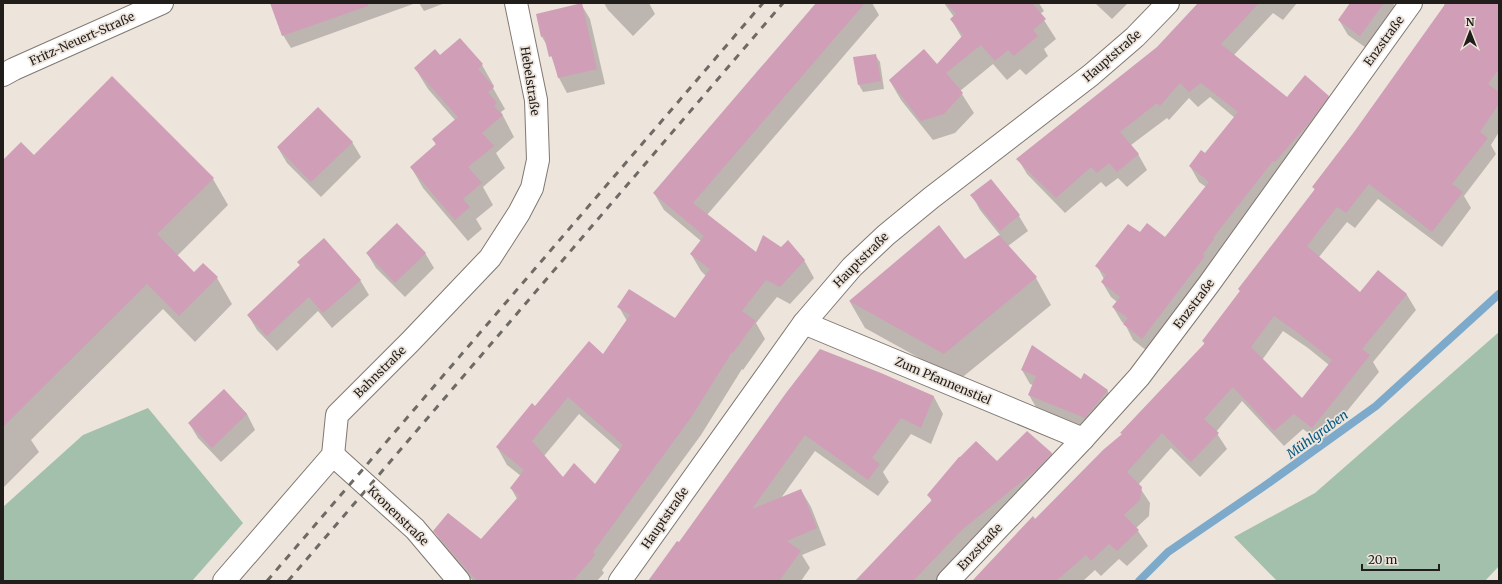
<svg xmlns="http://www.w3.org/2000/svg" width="1502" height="584" viewBox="0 0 1502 584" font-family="Merriweather,serif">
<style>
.green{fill:#a3c0ad}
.shadow{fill:#0003;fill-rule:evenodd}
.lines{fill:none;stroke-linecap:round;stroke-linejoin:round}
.stream{stroke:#7daaca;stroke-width:8}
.building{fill:#d09eb6;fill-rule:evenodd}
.minor-casing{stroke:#807871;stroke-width:24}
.tertiary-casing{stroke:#807871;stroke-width:24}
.minor{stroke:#fff;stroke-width:22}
.tertiary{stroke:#fff;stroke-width:22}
.rail{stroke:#706a65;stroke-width:3;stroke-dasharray:7 7;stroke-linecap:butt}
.labels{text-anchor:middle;stroke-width:3.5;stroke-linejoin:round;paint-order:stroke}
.street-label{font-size:12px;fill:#201d1a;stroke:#ede4dc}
.water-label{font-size:13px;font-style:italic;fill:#035882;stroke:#ede4dc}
</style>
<rect width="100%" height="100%" fill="#ede4dc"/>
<!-- green -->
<g class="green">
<polygon points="1499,332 1499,566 1485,581 1277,581 1234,537 1315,493"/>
<polygon points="148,408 243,523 192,581 3,581 3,507 83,435"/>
</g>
<!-- shadow -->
<g class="shadow">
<polygon points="280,3 416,3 291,48 283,35"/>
<polygon points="419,3 445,3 424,11"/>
<polygon points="604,3 649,3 655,14 633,36 608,10"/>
<path d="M817,3H872L879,15L707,215L757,253L781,248L804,260L814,278L790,304L777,297L756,323L765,339L743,370L742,369L701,435L602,570L604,573L597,581H473L445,549L435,532L481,541L517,499L511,488L521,476L507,465L497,447L535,407L603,355L627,321L619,307L675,319L706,276L701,271L691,254L701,241L664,210L654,193ZM579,414L620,450L595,485L563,479L544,456Z"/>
<polygon points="944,3 1039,3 1044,11 1040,14 1056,39 1044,49 1048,56 1026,75 1020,69 1007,80 993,64 960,91 974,113 955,133 933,140 901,100 890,81 938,65 962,38 951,19 954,17"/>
<polygon points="1095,3 1128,3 1112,19"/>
<polygon points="1199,3 1297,3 1283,20 1273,13 1234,55 1287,98 1328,96 1337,112 1151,354 1133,340 1125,324 1122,322 1113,307 1117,302 1111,297 1102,282 1104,279 1097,266 1140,234 1165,239 1206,187 1199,182 1190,166 1205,154 1235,118 1210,97 1198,107 1189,98 1169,120 1167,118 1131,145 1138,154 1147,170 1127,187 1118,178 1106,187 1101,182 1065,213 1027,174 1018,159 1157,48"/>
<polygon points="1352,3 1393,3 1398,11 1369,50 1348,35 1339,20"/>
<path d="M1445,3H1499V132L1491,145L1496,154L1464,196L1471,208L1442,247L1378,199L1355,228L1347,222L1319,257L1360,293L1378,271L1407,295L1416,310L1373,362L1379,372L1321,443L1303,429L1284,446L1242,401L1216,432L1227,449L1200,477L1171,448L1138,485L1150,503L1149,516L1136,528L1148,546L1127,566L1119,559L1101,576L1095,570L1083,581H974L1123,435L1205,345L1203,341L1315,190L1313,187L1355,133L1443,9ZM1283,331L1308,348L1329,365L1302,399L1262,360Z"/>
<polygon points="581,4 590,19 605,84 567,93 559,78 548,47 542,37 537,15"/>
<polygon points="460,40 482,65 494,86 493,88 505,109 501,112 514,137 496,153 505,168 483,187 493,205 476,219 482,229 468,241 423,188 411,167 437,146 433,139 455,120 428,89 415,68 440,57"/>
<polygon points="875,55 880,62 884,89 863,92 859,85"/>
<polygon points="352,142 361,157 321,197 287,163 278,148"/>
<polygon points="34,156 213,179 228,205 177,256 194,273 217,278 232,304 195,342 163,309 31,440 39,452 3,488 3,162"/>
<polygon points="972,195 1019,216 1028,231 1008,246 1036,278 1051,305 959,380 865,328 850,302 939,226 965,261 1000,235 980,210"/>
<polygon points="367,253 425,253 434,268 405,297 376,268"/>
<polygon points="360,280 369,295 332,328 318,311 277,351 257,330 248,315"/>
<polygon points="1022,370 1081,380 1107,390 1115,404 1093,432 1037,409 1029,395 1033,385 1030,384"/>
<polygon points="880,374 934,397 943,414 931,444 911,434 883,472 889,482 878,496 815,451 781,498 801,490 811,507 826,545 802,555 810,568 801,581 650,581 679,544 787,394"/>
<polygon points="224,390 247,414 255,430 221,462 198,438 189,423"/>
<polygon points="1027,432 1052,454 1061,470 939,581 856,581 932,502 929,495 997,462"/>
</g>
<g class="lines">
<!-- stream -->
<polyline class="stream" points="1139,581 1168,552 1263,487 1376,406 1499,294"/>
</g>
<!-- building -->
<g class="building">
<polygon points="270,3 368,3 368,6 282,36"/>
<polygon points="582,3 597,69 558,78 552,56 549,57 544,36 541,37 536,14"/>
<path d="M816,3H865L693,203L756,252L763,235L781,247L788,240L805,260L780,287L766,280L742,311L756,321L733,353L732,352L692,416L593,552L595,555L573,581H477L433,531L448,513L481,539L519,496L510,488L524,470L496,447L532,403L535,406L589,341L603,354L630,315L617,307L629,289L675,318L710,269L690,254L704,236L653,193ZM568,397L623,445L595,484L574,463L563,477L532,441Z"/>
<polygon points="946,3 1032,3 1046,19 1033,30 1038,36 1014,56 1008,50 995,61 981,45 946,73 963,93 944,114 921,121 889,80 924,49 937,64 963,35 950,19 956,14"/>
<polygon points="1198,3 1259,3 1221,44 1287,97 1305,75 1329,96 1310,122 1275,162 1273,161 1213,238 1214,239 1203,254 1205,256 1142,339 1123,324 1128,318 1112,307 1120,297 1101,282 1106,275 1095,266 1128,224 1140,232 1147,223 1165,237 1209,182 1189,166 1201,150 1205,153 1238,112 1201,83 1189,92 1180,83 1160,106 1157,103 1120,132 1139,154 1117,172 1109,163 1097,173 1091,167 1056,198 1016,159 1157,47"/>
<polygon points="1350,3 1384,3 1360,36 1338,20"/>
<path d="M1446,3H1499V69L1488,84L1499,92V104L1480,132L1488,138L1452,184L1463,192L1432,232L1369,184L1346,213L1337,207L1307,246L1360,292L1378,270L1407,294L1362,349L1370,355L1333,402L1312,428L1294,414L1274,431L1233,387L1204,419L1219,433L1191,462L1162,433L1127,472L1142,487L1140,500L1124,515L1139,530L1117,551L1109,544L1091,561L1086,555L1056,581H972L1033,516L1035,519L1103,450L1122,434L1120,433L1205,343L1202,341L1240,291L1238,289L1315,189L1312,187L1354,132ZM1274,316L1298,333L1332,360L1302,398L1251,347Z"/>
<polygon points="460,38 483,64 478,69 494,87 488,92 497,103 494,106 503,115 482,133 494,146 468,167 482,183 463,199 470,207 455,220 410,167 436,144 432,139 458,117 414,68 435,49 440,55"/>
<polygon points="876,54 881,81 858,85 853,57"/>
<polygon points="112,76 214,178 157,234 194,272 203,263 218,277 179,316 147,284 3,427 3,160 21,142 34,155"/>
<polygon points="318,107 353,142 311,182 277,147"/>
<polygon points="991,179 1020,215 1000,231 970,195"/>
<polygon points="397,223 426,253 395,283 366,253"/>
<polygon points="939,225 965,259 999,235 1037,277 944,354 849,301"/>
<polygon points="324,238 361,280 323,313 309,297 267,336 247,315 300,265 297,262"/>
<polygon points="1032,345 1081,379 1084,373 1108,390 1085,418 1028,395 1036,376 1021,370"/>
<polygon points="820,349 881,373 934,396 921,428 901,418 872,458 880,464 868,480 805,435 752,509 801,489 817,528 787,541 801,551 779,581 648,581 677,541 679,542 786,393"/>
<polygon points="224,389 247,414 212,448 188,423"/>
<polygon points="1027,431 1052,453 1036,470 963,529 913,581 855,581 932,500 927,495 959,457 960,457 976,441 997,461"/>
</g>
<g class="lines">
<defs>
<g id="minor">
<polyline points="3,75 14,69 162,3"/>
<polyline points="804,323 1083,439"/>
<polyline points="333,455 415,529 459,581"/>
<polyline points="224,581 333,455 337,415 410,342 490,258 519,213 532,188 538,160 536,100 516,3"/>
<polyline points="948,581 1083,439 1139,377 1209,284 1411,3"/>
</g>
<polyline id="tertiary" points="620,581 804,323 852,267 886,235 931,198 1091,75 1135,37 1168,3"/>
</defs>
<!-- minor casing -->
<use href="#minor" class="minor-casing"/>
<!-- tertiary casing -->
<use href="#tertiary" class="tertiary-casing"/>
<!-- minor -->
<use href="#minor" class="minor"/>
<!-- tertiary -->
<use href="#tertiary" class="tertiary"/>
<!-- rail -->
<g class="rail">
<polyline points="267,581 763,3"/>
<polyline points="288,581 783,3"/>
</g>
</g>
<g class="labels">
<!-- street labels -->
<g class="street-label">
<text transform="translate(82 39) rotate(-24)" y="4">Fritz-Neuert-Straße</text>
<text transform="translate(1384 41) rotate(-54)" y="4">Enzstraße</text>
<text transform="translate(1112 56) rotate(-41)" y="4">Hauptstraße</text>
<text transform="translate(530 81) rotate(81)" y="4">Hebelstraße</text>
<text transform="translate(861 260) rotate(-45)" y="4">Hauptstraße</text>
<text transform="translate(1194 304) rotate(-53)" y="4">Enzstraße</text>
<text transform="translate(380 372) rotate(-45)" y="4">Bahnstraße</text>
<text transform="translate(943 381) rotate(23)" y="4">Zum Pfannenstiel</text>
<text transform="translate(398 516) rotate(44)" y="4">Kronenstraße</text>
<text transform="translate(665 518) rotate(-55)" y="4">Hauptstraße</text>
<text transform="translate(980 547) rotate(-47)" y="4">Enzstraße</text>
</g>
<!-- water labels -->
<g class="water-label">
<text transform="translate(1317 434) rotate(-36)" y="5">Mühlgraben</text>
</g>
</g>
<!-- border -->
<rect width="1502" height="584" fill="none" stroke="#201d1a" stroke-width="8"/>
<!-- north arrow -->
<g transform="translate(1470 32)" stroke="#ede4dc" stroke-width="3" paint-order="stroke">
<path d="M0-3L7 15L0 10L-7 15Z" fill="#201d1a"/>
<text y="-6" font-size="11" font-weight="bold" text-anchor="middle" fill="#201d1a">N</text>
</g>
<!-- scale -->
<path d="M1362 564v6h77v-6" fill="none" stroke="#201d1a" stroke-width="2"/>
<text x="1368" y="564" font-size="12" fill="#201d1a" stroke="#ede4dc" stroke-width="3" paint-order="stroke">20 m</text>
</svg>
